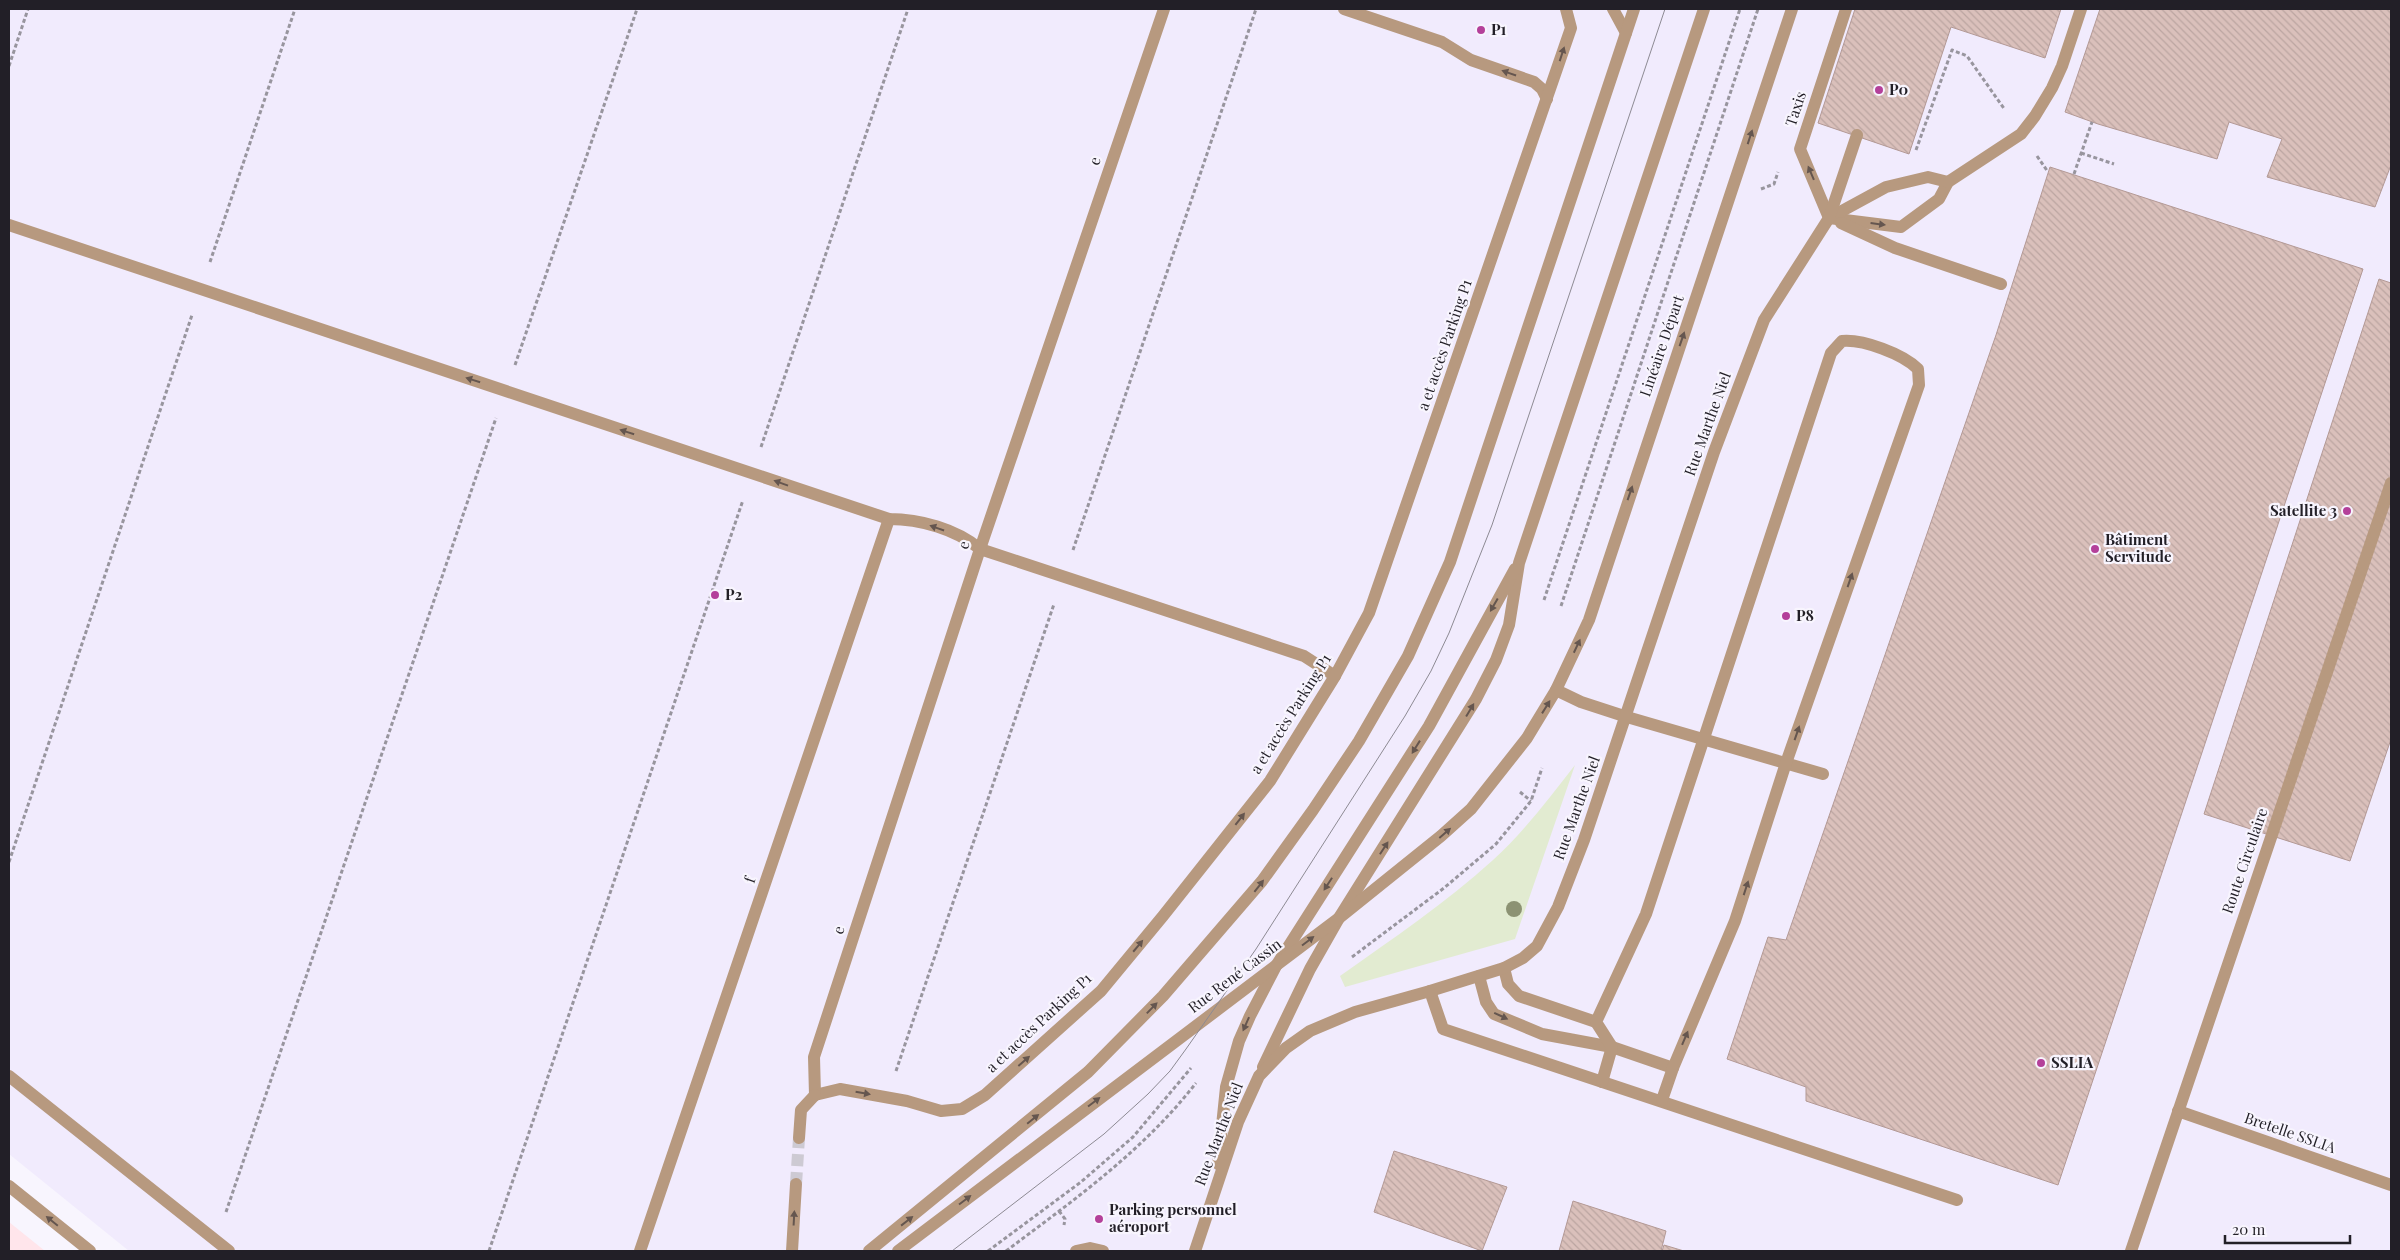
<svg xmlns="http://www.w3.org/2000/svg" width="2400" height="1260" viewBox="0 0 2400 1260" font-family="'Playfair Display',serif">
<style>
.commercial{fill:#ffe5eb}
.built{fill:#f1ebfd}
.grass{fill:#e2ebd1}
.building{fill:url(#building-back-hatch);stroke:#b39995}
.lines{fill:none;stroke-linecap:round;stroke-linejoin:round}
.minor-tunnel{stroke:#cdcad3;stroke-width:12;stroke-dasharray:12 6;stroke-linecap:butt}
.path{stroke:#98959e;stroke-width:3;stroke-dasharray:4 2.5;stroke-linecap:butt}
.minor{stroke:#b7997f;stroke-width:12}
.tram{stroke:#8d8a93;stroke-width:1}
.tree{fill:#8c9273}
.oneway{fill:#65564f}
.poi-dot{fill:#b4409a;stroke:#f8f5fe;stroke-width:2}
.labels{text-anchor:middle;stroke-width:4.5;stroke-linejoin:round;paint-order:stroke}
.poi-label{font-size:15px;font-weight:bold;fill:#221f27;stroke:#f8f5fe;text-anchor:start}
.street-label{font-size:15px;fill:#221f27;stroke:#f8f5fe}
</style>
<defs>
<pattern id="building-back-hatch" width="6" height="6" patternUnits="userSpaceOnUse" patternTransform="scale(1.25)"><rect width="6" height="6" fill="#dac0bb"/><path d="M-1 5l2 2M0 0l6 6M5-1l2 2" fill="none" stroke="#bba5a1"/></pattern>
</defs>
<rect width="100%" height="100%" fill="#f8f5fe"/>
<!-- commercial -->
<polygon class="commercial" points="9,1222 45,1251 46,1251 9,1251"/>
<!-- built -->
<polygon class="built" points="9,9 2391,9 2391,1251 129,1251 9,1154"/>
<!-- grass -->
<path class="grass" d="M1575,765L1515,939L1345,987L1340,976C1392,939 1446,903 1493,860C1523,833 1550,797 1575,765Z"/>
<!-- building -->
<g class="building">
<polygon points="1855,9 2061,9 2045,58 1951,27 1909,154 1818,123"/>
<polygon points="2100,9 2391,9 2391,165 2375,207 2267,177 2282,139 2229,122 2217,159 2098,124 2065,112"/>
<polygon points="2050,167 2363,269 2058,1185 1806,1101 1806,1087 1727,1059 1768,937 1786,940 1996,335"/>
<polygon points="2379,279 2391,283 2391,739 2350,861 2204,814"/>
<polygon points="1394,1151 1507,1187 1482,1251 1374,1212"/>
<polygon points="1573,1201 1666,1231 1661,1251 1559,1251"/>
<polygon points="1664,1245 1684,1251 1662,1251"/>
</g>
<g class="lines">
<!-- minor-tunnel -->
<polyline class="minor-tunnel" points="796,1184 799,1138"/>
<!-- path -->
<g class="path">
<polyline points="9,66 28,9"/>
<polyline points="1916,150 1952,50 1967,56 2005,110"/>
<polyline points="2081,153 2114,164"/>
<polyline points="2037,156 2048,172"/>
<polyline points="2074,174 2092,122"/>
<polyline points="1761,189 1774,184 1778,172"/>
<polyline points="210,262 295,9"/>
<polyline points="515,365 637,9"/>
<polyline points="761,447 908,9"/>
<polyline points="1073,550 1256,9"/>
<polyline points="1544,600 1740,9"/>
<polyline points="1561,606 1758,9"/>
<polyline points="1520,792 1531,801"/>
<polyline points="9,862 192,315"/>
<polyline points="1352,957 1444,888 1496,844 1531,801 1542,768"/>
<polyline points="896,1071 1054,604"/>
<polyline points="1059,1211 1065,1219 1064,1225"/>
<polyline points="226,1212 496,418"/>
<polyline points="489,1251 743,500"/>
<polyline points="988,1251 1081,1182 1133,1137 1191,1068"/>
<path d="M1006,1251C1074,1200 1143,1151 1196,1083"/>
</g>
<!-- minor -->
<g class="minor">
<polyline points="1344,9 1442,42 1471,60 1534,82 1542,89 1547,99"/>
<polyline points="1613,9 1626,33"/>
<polyline points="1829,218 1901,227 1939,199 1948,182 2021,134 2035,116 2052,88 2062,66 2081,9"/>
<polyline points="1829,218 1800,149 1846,9"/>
<polyline points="1829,218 1886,187 1928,177 1948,182"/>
<polyline points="1841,223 1895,248 2001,284"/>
<path d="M9,225L889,519C920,519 956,529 980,549L1304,656L1335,676"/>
<polyline points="1556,690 1581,702 1627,717 1823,774"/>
<polyline points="1504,968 1508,984 1519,996 1596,1022"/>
<polyline points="1479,976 1486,1002 1494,1014 1542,1034 1612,1047 1673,1068"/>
<polyline points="1430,991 1443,1029 1957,1200"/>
<polyline points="1263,1067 1310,969 1339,918 1476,699 1496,660 1509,625 1519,563 1704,9"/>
<polyline points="9,1076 229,1251"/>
<path d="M1602,1082L1612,1047L1596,1022L1646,914L1831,353L1842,341C1863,339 1903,354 1918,369L1919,385L1786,763L1735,921L1673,1068L1662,1100"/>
<polyline points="815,1095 840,1089 907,1101 941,1111 962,1109 985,1095 1101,991 1163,916 1270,781 1335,676 1369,613 1571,28 1566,9"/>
<polyline points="815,1095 814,1057 980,549 1164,9"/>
<polyline points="2178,1111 2391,1185"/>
<polyline points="799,1138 801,1110 815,1095"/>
<polyline points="1218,1164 1226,1087 1239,1041 1250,1016 1276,966 1429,726 1515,569"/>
<polyline points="9,1186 90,1251"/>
<polyline points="640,1251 889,519"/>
<polyline points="792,1251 796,1184"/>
<polyline points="869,1251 1088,1072 1163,996 1262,881 1313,810 1359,741 1408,656 1450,562 1634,9"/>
<polyline points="898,1251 1339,918 1441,836 1471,809 1527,738 1556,690 1589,620 1792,9"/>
<polyline points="1076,1251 1090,1248 1103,1251"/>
<polyline points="1195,1251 1238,1122 1259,1076 1286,1048 1310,1031 1355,1012 1430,991 1504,968 1523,958 1537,946 1558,907 1584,840 1714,452 1764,320 1829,218 1857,135"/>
<polyline points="2131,1251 2391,483"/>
</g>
<!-- tram -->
<polyline class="tram" points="952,1251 1104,1134 1148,1094 1170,1071 1186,1049 1256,949 1405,716 1431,671 1449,633 1492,525 1665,9"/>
</g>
<!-- trees -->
<circle class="tree" cx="1514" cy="909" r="8"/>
<!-- one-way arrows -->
<defs><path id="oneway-solid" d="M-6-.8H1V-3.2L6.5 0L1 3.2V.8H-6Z" transform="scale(1.25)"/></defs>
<g class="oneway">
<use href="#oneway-solid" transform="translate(1562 54) rotate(-72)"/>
<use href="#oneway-solid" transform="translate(1509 73) rotate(-161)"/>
<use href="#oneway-solid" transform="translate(1750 137) rotate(-72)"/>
<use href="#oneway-solid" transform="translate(1811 173) rotate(-113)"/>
<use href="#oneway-solid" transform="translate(1878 224) rotate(7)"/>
<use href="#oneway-solid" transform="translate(1682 339) rotate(-71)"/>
<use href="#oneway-solid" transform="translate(473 380) rotate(-162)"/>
<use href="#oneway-solid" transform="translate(627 432) rotate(-162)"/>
<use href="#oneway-solid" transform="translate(781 483) rotate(-160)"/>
<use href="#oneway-solid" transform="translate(1630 493) rotate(-71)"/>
<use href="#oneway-solid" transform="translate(937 528) rotate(-161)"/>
<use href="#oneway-solid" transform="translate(1850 580) rotate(-71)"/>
<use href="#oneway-solid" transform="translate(1494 605) rotate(120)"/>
<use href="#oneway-solid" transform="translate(1577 646) rotate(-65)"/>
<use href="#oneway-solid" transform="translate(1546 707) rotate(-58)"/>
<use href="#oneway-solid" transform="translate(1470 710) rotate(-59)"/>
<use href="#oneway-solid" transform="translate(1797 733) rotate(-71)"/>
<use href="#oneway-solid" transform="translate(1416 747) rotate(122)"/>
<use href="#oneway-solid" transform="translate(1240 819) rotate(-52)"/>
<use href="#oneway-solid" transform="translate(1445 833) rotate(-41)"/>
<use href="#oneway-solid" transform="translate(1384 848) rotate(-57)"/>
<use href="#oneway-solid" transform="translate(1328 884) rotate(123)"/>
<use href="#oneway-solid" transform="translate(1259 886) rotate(-52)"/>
<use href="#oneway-solid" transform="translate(1746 888) rotate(-72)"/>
<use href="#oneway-solid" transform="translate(1308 941) rotate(-37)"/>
<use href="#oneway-solid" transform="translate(1138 946) rotate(-50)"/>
<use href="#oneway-solid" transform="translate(1152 1008) rotate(-46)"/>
<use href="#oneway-solid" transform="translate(1501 1016) rotate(25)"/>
<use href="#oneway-solid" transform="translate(1246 1024) rotate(114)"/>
<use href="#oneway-solid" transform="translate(1685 1038) rotate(-67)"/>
<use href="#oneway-solid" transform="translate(1024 1061) rotate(-41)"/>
<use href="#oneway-solid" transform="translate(863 1093) rotate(10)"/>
<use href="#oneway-solid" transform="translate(1094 1102) rotate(-37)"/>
<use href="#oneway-solid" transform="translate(1033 1119) rotate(-39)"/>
<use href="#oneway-solid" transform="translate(965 1200) rotate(-37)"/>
<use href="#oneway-solid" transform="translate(794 1218) rotate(-87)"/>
<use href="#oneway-solid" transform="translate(52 1221) rotate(-141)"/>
<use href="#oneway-solid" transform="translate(907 1221) rotate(-38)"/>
</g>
<!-- markers -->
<g class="poi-dot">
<circle cx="1481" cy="30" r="5"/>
<circle cx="1879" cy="90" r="5"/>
<circle cx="2347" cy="511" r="5"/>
<circle cx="2095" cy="549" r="5"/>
<circle cx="715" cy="595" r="5"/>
<circle cx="1786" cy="616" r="5"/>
<circle cx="2041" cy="1063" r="5"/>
<circle cx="1099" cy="1219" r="5"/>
</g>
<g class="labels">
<!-- poi labels -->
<g class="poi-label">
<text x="1491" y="35">P1</text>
<text x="1889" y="95">P0</text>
<text x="2337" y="516" text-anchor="end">Satellite 3</text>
<text x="2105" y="545">Bâtiment<tspan x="2105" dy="17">Servitude</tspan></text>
<text x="725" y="600">P2</text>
<text x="1796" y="621">P8</text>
<text x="2051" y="1068">SSLIA</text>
<text x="1109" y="1215">Parking personnel<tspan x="1109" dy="17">aéroport</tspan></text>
</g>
<!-- street labels -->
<g class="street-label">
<text transform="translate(1796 109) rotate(-72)" y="5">Taxis</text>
<text transform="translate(1095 161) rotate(-71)" y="5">e</text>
<text transform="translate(1445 345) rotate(-71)" y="5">a et accès Parking P1</text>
<text transform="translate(1662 346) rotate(-71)" y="5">Linéaire Départ</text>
<text transform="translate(1708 424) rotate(-70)" y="5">Rue Marthe Niel</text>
<text transform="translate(964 545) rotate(-72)" y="5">e</text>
<text transform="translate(1291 714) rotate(-58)" y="5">a et accès Parking P1</text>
<text transform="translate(1577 808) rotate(-70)" y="5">Rue Marthe Niel</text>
<text transform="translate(2245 861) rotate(-71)" y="5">Route Circulaire</text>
<text transform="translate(750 880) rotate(-71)" y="5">f</text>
<text transform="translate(839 930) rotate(-72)" y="5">e</text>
<text transform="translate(1235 976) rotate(-37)" y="5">Rue René Cassin</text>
<text transform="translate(1039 1023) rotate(-43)" y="5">a et accès Parking P1</text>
<text transform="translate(2290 1133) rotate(19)" y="5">Bretelle SSLIA</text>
<text transform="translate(1219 1134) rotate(-69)" y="5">Rue Marthe Niel</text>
</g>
</g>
<!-- border -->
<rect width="2400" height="1260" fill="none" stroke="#221f27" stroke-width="20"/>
<!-- scale -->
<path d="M2225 1235v8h125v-8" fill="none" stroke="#221f27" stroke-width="2.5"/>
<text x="2232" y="1235" font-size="15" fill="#221f27" stroke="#f8f5fe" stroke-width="4" paint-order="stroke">20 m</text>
</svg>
